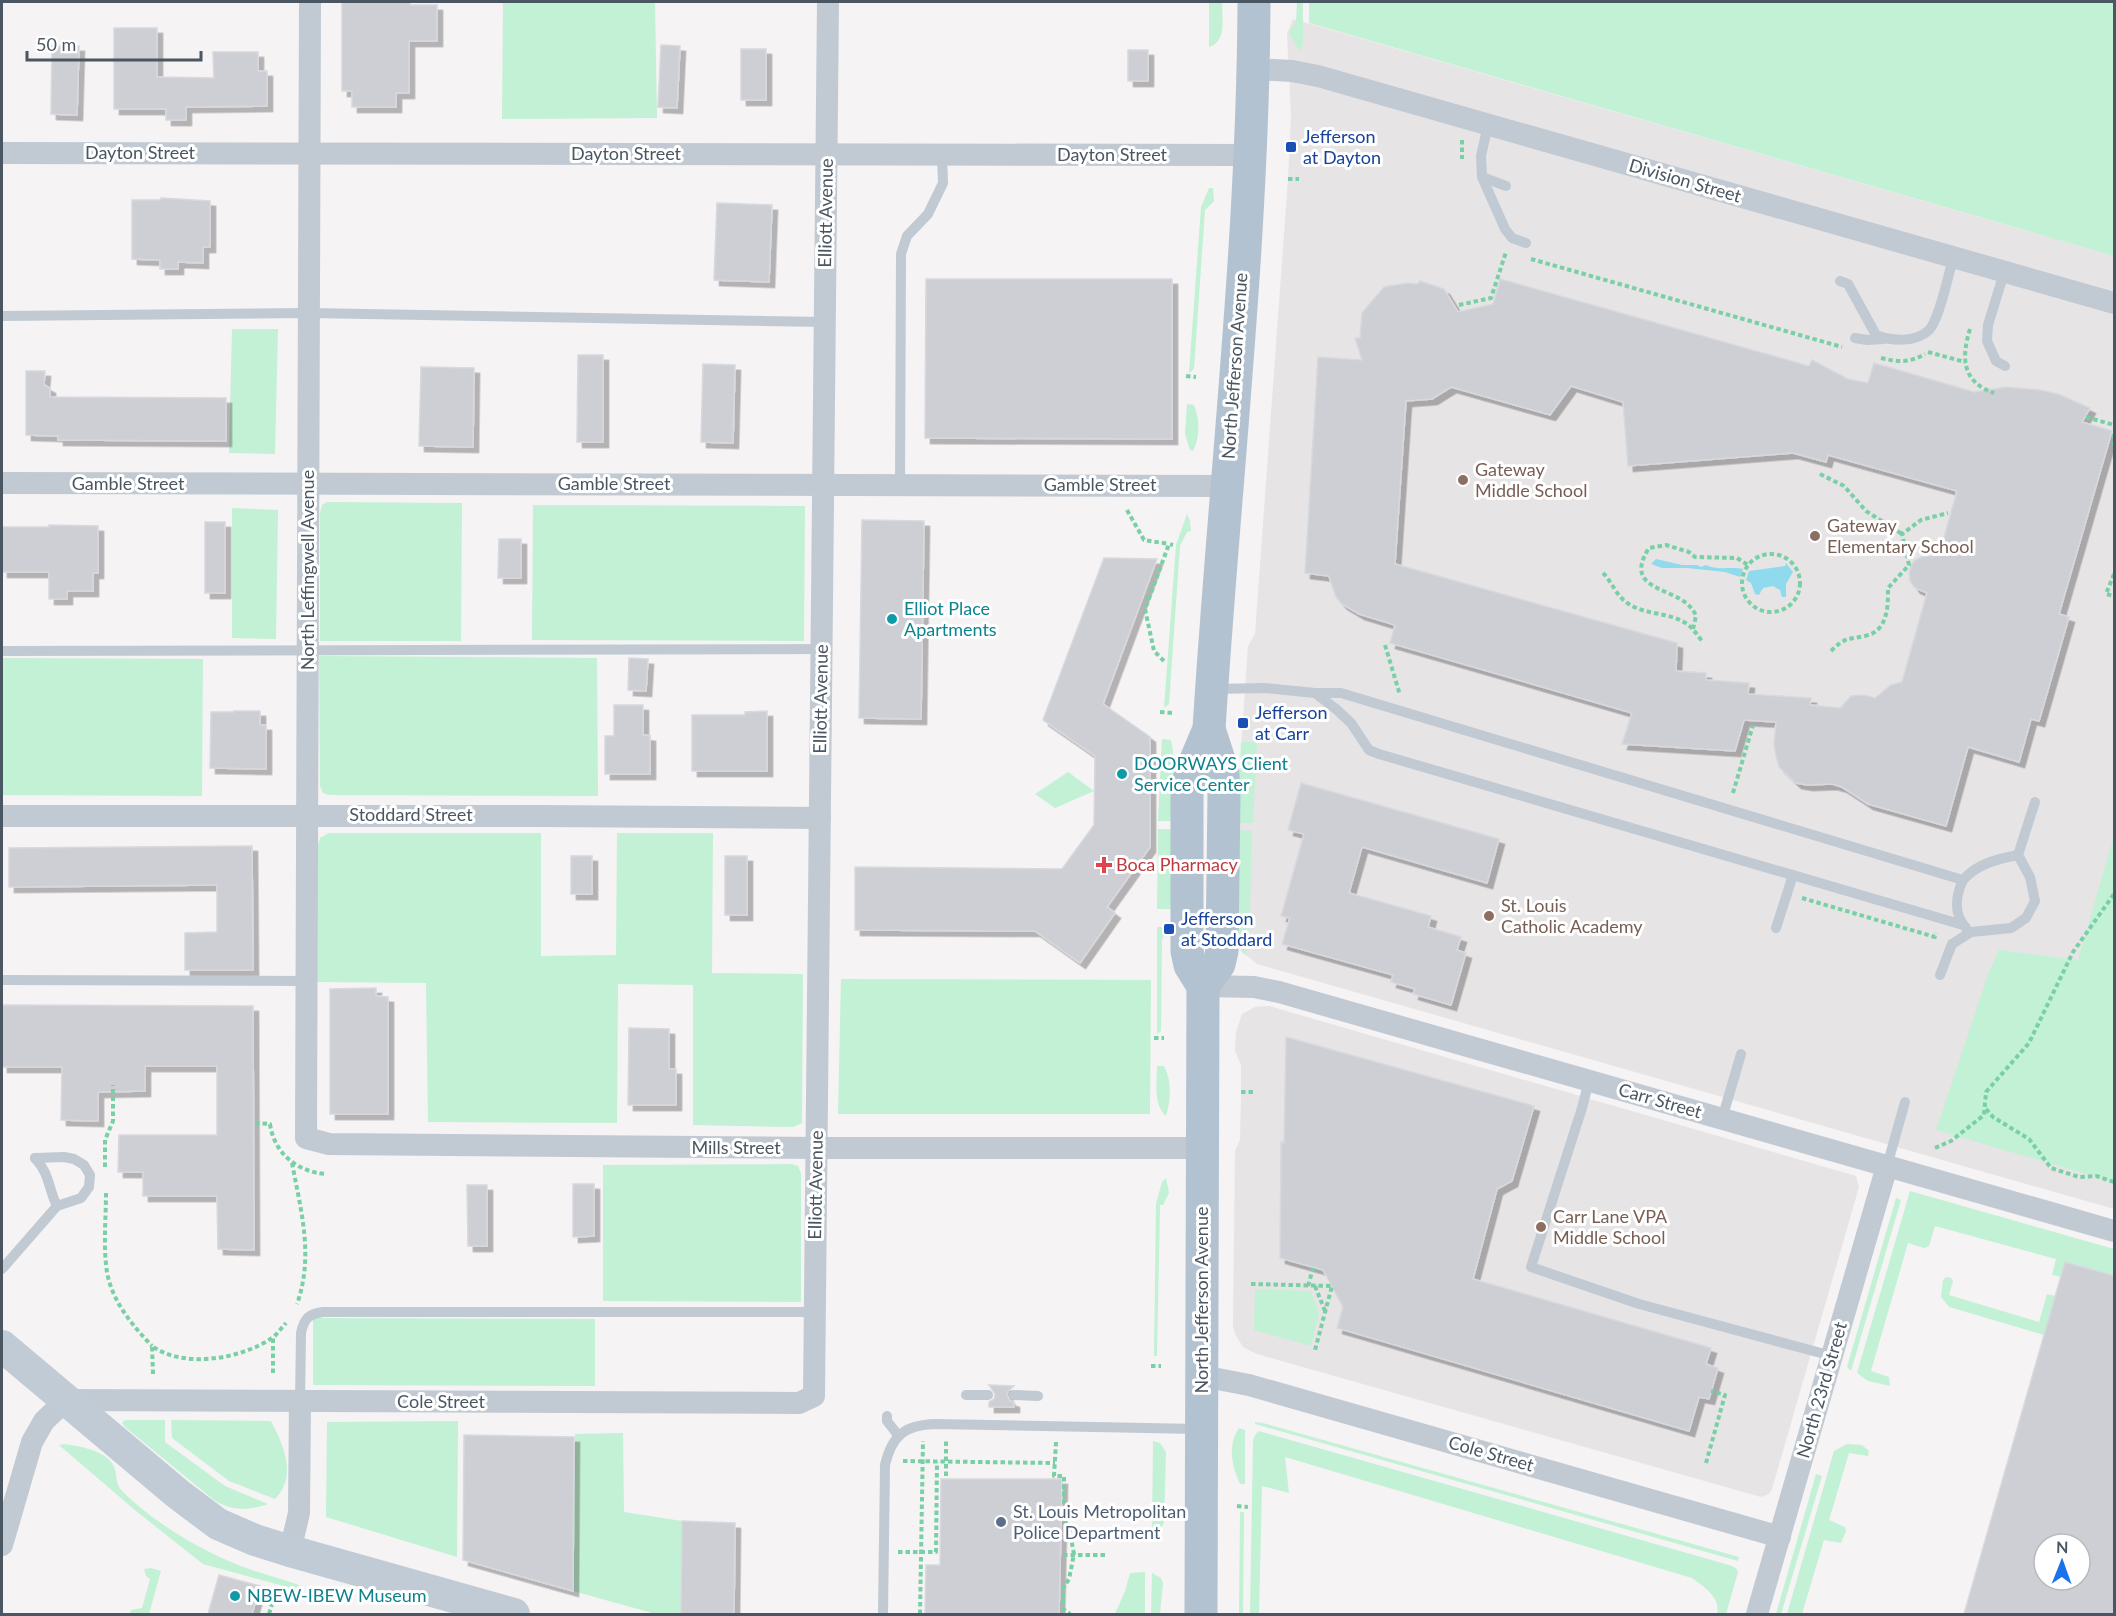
<svg xmlns="http://www.w3.org/2000/svg" width="2116" height="1616" viewBox="0 0 2116 1616" font-family="Lato,sans-serif">
<style>
.education{fill:#e6e4e5}
.green{fill:#c3f1d5}
.water{fill:#90daee}
.building{fill:#cdcfd5;stroke:#d7d9de;stroke-width:1.5;fill-rule:evenodd;filter:url(#shadow)}
.lines{fill:none;stroke-linecap:round;stroke-linejoin:round}
.path{stroke:#7ad0a6;stroke-width:4;stroke-dasharray:4.5 3;stroke-linecap:butt}
.service{stroke:#c1cad2;stroke-width:10}
.minor{stroke:#c1cad2;stroke-width:22}
.secondary{stroke:#c1cbd6;stroke-width:32}
.primary{stroke:#b3c2d1;stroke-width:33}
.transit-dot{fill:#1a4fb4;stroke:#fff;stroke-width:2}
.education-dot{fill:#8d6e63;stroke:#fff;stroke-width:2}
.culture-dot{fill:#0f9aa8;stroke:#fff;stroke-width:2}
.health-dot{fill:#e0444e;stroke:#fff;stroke-width:2}
.service-dot{fill:#5c6f8a;stroke:#fff;stroke-width:2}
.labels{text-anchor:middle;stroke-width:6;stroke-linejoin:round;paint-order:stroke}
.transit-label{font-size:18px;fill:#164399;stroke:#fff;text-anchor:start}
.street-label{font-size:18px;fill:#4a5661;stroke:#fff}
.education-label{font-size:18px;fill:#785e54;stroke:#fff;text-anchor:start}
.culture-label{font-size:18px;fill:#0d838f;stroke:#fff;text-anchor:start}
.health-label{font-size:18px;fill:#be3a42;stroke:#fff;text-anchor:start}
.service-label{font-size:18px;fill:#4e5e75;stroke:#fff;text-anchor:start}
</style>
<defs>
<filter id="shadow"><feDropShadow dx="5.5" dy="5.5" stdDeviation="0" flood-color="#0004"/></filter>
</defs>
<rect width="100%" height="100%" fill="#f5f3f3"/>
<!-- education -->
<g class="education">
<polygon points="1293,19 2114,256 2114,1209 1257,964 1241,951 1238,944 1241,747 1248,646 1255,634 1288,179 1291,115 1287,34"/>
<polygon points="1269,1006 1856,1176 1859,1187 1772,1489 1769,1494 1761,1497 1257,1354 1243,1347 1235,1334 1233,1326 1235,1151 1240,1140 1241,1095 1241,1065 1235,1051 1236,1032 1242,1014 1255,1007"/>
</g>
<!-- green -->
<g class="green">
<polygon points="503,2 655,2 657,118 502,119"/>
<path d="M1209,2H1222C1222,18 1227,42 1209,47Z"/>
<polygon points="1297,2 1303,2 1303,44 1299,51 1289,33 1296,21"/>
<polygon points="1309,2 2114,2 2114,256 1309,23"/>
<polygon points="1209,188 1213,188 1214,201 1205,210 1194,369 1189,373 1201,207"/>
<polygon points="232,329 278,329 275,454 229,453"/>
<path d="M1187,404L1194,405C1200,420 1200,437 1193,451L1190,450L1185,434Z"/>
<polygon points="327,502 462,503 461,641 320,641 320,513 322,505"/>
<polygon points="533,505 805,506 804,641 532,640"/>
<polygon points="232,508 278,510 276,639 232,638"/>
<polygon points="1187,514 1190,521 1191,531 1187,532 1180,546 1169,704 1164,708 1176,545"/>
<polygon points="319,656 597,658 598,796 329,795 323,793 320,786"/>
<polygon points="2,658 203,659 202,796 2,795"/>
<polygon points="1162,739 1171,740 1173,751 1172,821 1158,821"/>
<polygon points="1241,742 1257,742 1253,823 1238,823"/>
<polygon points="1068,772 1094,791 1055,808 1035,794"/>
<polygon points="1158,829 1172,829 1171,909 1157,909"/>
<polygon points="1238,830 1252,831 1249,948 1244,955 1238,944"/>
<polygon points="329,833 541,833 541,956 616,955 617,833 713,833 712,973 803,974 802,1123 793,1127 693,1125 693,985 618,984 617,1123 428,1122 426,983 317,982 317,848 320,838"/>
<polygon points="2114,835 2114,1182 1936,1130 1988,974 1999,950 2078,960"/>
<polygon points="1157,927 1167,927 1162,940 1161,1031 1157,1034"/>
<polygon points="841,979 1151,980 1150,1114 838,1114"/>
<path d="M1157,1066H1164C1172,1080 1171,1100 1166,1116C1153,1105 1157,1081 1157,1066Z"/>
<polygon points="792,1164 798,1166 801,1173 801,1302 603,1301 603,1165"/>
<polygon points="1166,1178 1169,1193 1163,1205 1160,1205 1157,1356 1154,1356 1156,1204 1162,1182"/>
<polygon points="1910,1191 2114,1249 2114,1276 2066,1262 2061,1277 2052,1275 2056,1259 1935,1226 1929,1246 1924,1248 1908,1243 1871,1371 1889,1377 1890,1386 1868,1381 1857,1373"/>
<polygon points="1896,1198 1901,1200 1851,1371 1847,1367"/>
<polygon points="1946,1277 1951,1278 1953,1281 1949,1295 2039,1322 2047,1294 2056,1296 2044,1335 1949,1307 1941,1297 1943,1280"/>
<polygon points="1255,1289 1311,1291 1319,1313 1311,1346 1254,1330"/>
<polygon points="313,1318 595,1319 595,1386 313,1385"/>
<path d="M125,1420H165V1442L225,1486L268,1504C248,1511 232,1511 214,1500L125,1427L122,1423Z"/>
<path d="M171,1420L271,1421C283,1444 298,1476 275,1499L229,1481L172,1438Z"/>
<polygon points="458,1421 457,1557 326,1517 327,1422"/>
<polygon points="1255,1422 1263,1423 1739,1557 1738,1561 1255,1424"/>
<path d="M1239,1428L1245,1430V1484H1240C1232,1466 1227,1446 1239,1428Z"/>
<path d="M1259,1431L1729,1565L1736,1568L1738,1572L1726,1614H1717C1721,1597 1704,1587 1692,1578L1285,1457L1289,1493L1262,1486L1259,1614H1250L1253,1441L1255,1435Z"/>
<polygon points="623,1433 624,1512 682,1521 681,1614 656,1614 573,1591 575,1434"/>
<polygon points="1153,1441 1160,1443 1166,1452 1164,1523 1161,1528 1152,1533"/>
<path d="M64,1444C79,1446 110,1451 115,1469C117,1477 116,1485 122,1491C152,1521 198,1549 238,1565C258,1573 279,1578 299,1585L302,1591L203,1564L136,1511L59,1445Z"/>
<polygon points="1847,1444 1862,1445 1869,1451 1868,1456 1849,1453 1829,1520 1845,1527 1846,1531 1841,1543 1824,1540 1802,1614 1787,1614 1834,1451"/>
<polygon points="1816,1474 1822,1476 1781,1614 1776,1614"/>
<polygon points="1240,1512 1244,1512 1243,1614 1239,1614"/>
<polygon points="151,1568 161,1571 149,1614 130,1614 131,1610 142,1608 150,1579 146,1576 144,1569"/>
<polygon points="1145,1572 1145,1614 1115,1614 1125,1591 1130,1573"/>
<polygon points="1152,1573 1161,1578 1163,1583 1160,1614 1151,1614"/>
</g>
<!-- water -->
<g class="water">
<path d="M1656,559L1682,565H1697L1701,567L1706,565C1717,571 1730,566 1743,569L1740,577L1725,572L1687,568H1662L1651,564Z"/>
<polygon points="1786,563 1793,572 1786,584 1786,597 1782,597 1780,590 1773,586 1763,588 1759,595 1755,594 1751,583 1746,580 1749,571 1785,566"/>
</g>
<!-- building -->
<g class="building">
<polygon points="342,2 410,2 410,5 437,5 437,41 409,41 409,93 396,93 396,107 352,107 352,91 342,91"/>
<polygon points="114,28 157,28 157,77 214,78 213,52 258,52 258,71 267,71 267,106 186,107 186,120 166,120 166,109 114,109"/>
<polygon points="661,45 680,46 677,108 658,107"/>
<polygon points="52,46 79,46 77,115 51,114"/>
<rect x="741" y="49" width="25" height="51"/>
<rect x="1128" y="50" width="20" height="31"/>
<polygon points="161,198 210,201 210,247 203,247 203,263 178,262 178,269 160,269 160,260 132,259 132,200 161,200"/>
<polygon points="717,203 772,205 769,282 714,280"/>
<polygon points="926,279 1172,279 1172,439 925,438"/>
<path d="M1500,279L1809,366L1812,360L1848,379L1868,383L1874,363L1974,392L2006,387L2040,390L2058,394L2090,408L2082,422L2112,431L2059,614L2069,617L2039,721L2031,719L2019,762L1968,747L1946,826L1868,804L1842,787L1832,784L1807,785L1796,783L1779,767L1776,756L1774,745L1776,722L1744,720L1735,751L1622,744L1632,713L1390,643L1395,625L1359,614L1342,604L1336,597L1329,576L1305,573L1318,357L1362,360L1355,338H1360L1362,313L1384,287L1407,283L1418,284L1420,281L1444,289L1458,312L1493,304ZM1571,386L1623,402L1628,466L1793,453L1826,462L1828,455L1957,491L1939,555L1921,557L1915,560L1911,565L1909,573L1910,581L1915,588L1927,593L1902,682L1891,685L1875,698L1864,695L1851,696L1840,708L1810,705L1811,698L1748,694L1749,683L1706,680V673L1676,671L1677,643L1395,564L1406,401L1432,399L1451,387L1550,415Z"/>
<polygon points="578,355 603,355 603,442 577,442"/>
<polygon points="703,364 735,365 733,443 701,442"/>
<polygon points="421,367 474,368 473,447 419,446"/>
<polygon points="26,371 45,371 44,385 50,388 50,397 226,398 226,441 58,440 58,436 26,435"/>
<polygon points="862,520 924,521 921,719 859,718"/>
<rect x="205" y="522" width="20" height="71"/>
<polygon points="49,525 98,526 98,573 93,573 93,591 67,591 67,599 49,599 49,572 2,572 2,527 49,527"/>
<polygon points="499,539 521,539 521,578 498,578"/>
<polygon points="1104,558 1157,559 1103,704 1150,737 1150,847 1107,907 1115,913 1080,963 1035,931 855,930 855,867 1062,869 1094,825 1095,756 1043,720"/>
<polygon points="629,658 648,659 646,691 628,690"/>
<polygon points="614,705 643,705 643,735 650,736 650,774 605,774 605,736 614,736"/>
<polygon points="234,711 260,711 260,725 266,725 266,769 210,768 211,712 234,712"/>
<polygon points="767,711 767,771 692,771 692,715 745,715 745,712"/>
<polygon points="1301,783 1499,839 1487,883 1362,847 1349,893 1431,916 1428,927 1461,937 1457,950 1466,953 1451,1005 1413,994 1415,989 1391,982 1393,975 1282,944 1290,918 1281,916 1304,834 1288,830"/>
<polygon points="252,846 253,970 185,970 185,933 217,932 217,885 9,887 9,848"/>
<rect x="571" y="856" width="21" height="38"/>
<rect x="725" y="856" width="22" height="59"/>
<polygon points="376,988 376,996 388,997 388,1114 330,1114 330,989"/>
<polygon points="2,1005 253,1006 254,1250 218,1249 217,1196 143,1196 143,1172 118,1172 119,1135 217,1135 217,1066 145,1066 145,1091 98,1092 98,1121 61,1120 62,1067 2,1067"/>
<polygon points="629,1028 669,1029 669,1069 676,1069 676,1105 628,1105"/>
<polygon points="1286,1037 1534,1106 1512,1181 1497,1189 1473,1279 1711,1348 1706,1364 1718,1368 1709,1399 1699,1397 1689,1431 1337,1328 1343,1307 1323,1270 1280,1258 1281,1142 1284,1143"/>
<polygon points="573,1184 594,1184 594,1236 573,1237"/>
<polygon points="467,1185 487,1185 487,1246 468,1246"/>
<path d="M2065,1262L2115,1276V1614H1964ZM2044,1544H2080V1580H2044Z"/>
<polygon points="989,1385 1014,1386 1008,1391 1007,1395 1010,1401 1014,1402 1014,1407 989,1407 989,1402 994,1399 995,1394"/>
<polygon points="464,1435 574,1437 573,1591 463,1560"/>
<polygon points="941,1479 1062,1479 1059,1614 925,1614 926,1565 940,1565"/>
<polygon points="682,1521 735,1523 734,1614 681,1614"/>
<polygon points="219,1575 260,1586 252,1614 208,1614"/>
</g>
<g class="lines">
<!-- path -->
<g class="path">
<polyline points="1462,140 1462,159"/>
<polyline points="1288,179 1299,179"/>
<polyline points="1531,259 1842,347"/>
<polyline points="1459,305 1491,298 1506,252"/>
<path d="M1970,329C1961,358 1962,382 1994,393"/>
<polyline points="1928,352 1965,362"/>
<path d="M1881,358C1897,362 1910,363 1925,354"/>
<polyline points="1186,376 1196,377"/>
<polyline points="2086,417 2114,425"/>
<polyline points="2114,434 2114,447"/>
<polyline points="1820,474 1844,486 1866,511 1902,534"/>
<polyline points="1127,510 1144,540 1169,544"/>
<circle cx="1771" cy="583" r="29"/>
<path d="M1603,573C1612,582 1616,595 1626,602C1644,616 1668,611 1687,624C1693,628 1697,635 1702,641"/>
<polyline points="2114,574 2106,594 2114,596"/>
<path d="M1693,629L1696,616C1685,585 1619,595 1649,548L1666,545L1689,552L1695,557L1737,558L1748,565"/>
<polyline points="1385,645 1400,695"/>
<path d="M1831,651C1846,636 1848,640 1865,636C1888,631 1888,607 1888,588L1909,565L1902,534L1921,520L1948,513"/>
<polyline points="1164,661 1154,651 1145,609 1169,544 1173,545"/>
<polyline points="1160,712 1173,713"/>
<polyline points="1733,793 1753,725"/>
<polyline points="1802,898 1935,937 1936,933"/>
<polyline points="1154,1038 1164,1038"/>
<polyline points="1241,1092 1254,1092"/>
<polyline points="1986,1109 1993,1117 2029,1139 2051,1168 2079,1177 2096,1176 2114,1182"/>
<path d="M255,1123L270,1124C274,1153 297,1172 326,1174"/>
<polyline points="1935,1148 1951,1141 1984,1115 1986,1092 2029,1043 2073,952 2114,894"/>
<path d="M292,1163C301,1211 314,1256 297,1304"/>
<polyline points="105,1167 105,1140 113,1121 113,1085"/>
<path d="M106,1193C106,1218 103,1246 107,1272C112,1301 132,1325 152,1346"/>
<polyline points="1251,1284 1332,1286 1315,1350"/>
<polyline points="1308,1286 1313,1268"/>
<polyline points="1315,1286 1325,1311"/>
<polyline points="1151,1366 1161,1366"/>
<polyline points="273,1373 273,1338 286,1323"/>
<path d="M153,1374L152,1346C184,1369 241,1359 272,1338"/>
<polyline points="1056,1442 1054,1476 1064,1476 1064,1521 1069,1528 1074,1554 1069,1579 1063,1588 1063,1609 1070,1614"/>
<polyline points="903,1461 1055,1463"/>
<polyline points="1706,1463 1725,1395 1711,1391"/>
<polyline points="946,1476 946,1439"/>
<polyline points="1237,1506 1248,1507"/>
<polyline points="898,1552 936,1552 937,1462"/>
<polyline points="1063,1555 1105,1555"/>
<polyline points="269,1614 277,1587"/>
<polyline points="920,1614 923,1441"/>
</g>
<!-- service -->
<g class="service">
<polyline points="1488,125 1481,156 1482,177 1505,229 1512,238 1526,243"/>
<polyline points="1482,177 1506,186"/>
<polyline points="2004,273 1988,325 1987,341 1996,361 2005,366"/>
<path d="M1840,281L1848,284L1876,335C1891,341 1916,343 1929,330C1939,320 1949,273 1953,258"/>
<polyline points="2,316 309,313 825,322"/>
<polyline points="1855,338 1867,340 1884,339"/>
<polyline points="900,485 901,254 907,236 928,214 943,183 942,155"/>
<polyline points="2,651 821,649"/>
<polyline points="1215,689 1264,688 1315,693 1336,709 1351,723 1369,750 1379,754 1963,925"/>
<path d="M1315,693H1341L1963,880C1977,864 1997,859 2018,855"/>
<path d="M1963,880C1956,895 1953,914 1966,928"/>
<polyline points="1776,928 1793,875"/>
<polyline points="1940,975 1952,944 1971,932 2011,928 2026,918 2035,901 2030,877 2018,855 2035,802"/>
<polyline points="2,980 306,981"/>
<polyline points="1589,1081 1582,1108 1531,1267 1639,1304 1832,1356"/>
<polyline points="1722,1119 1741,1054"/>
<path d="M35,1158C50,1174 48,1188 57,1206"/>
<polyline points="1887,1166 1905,1102"/>
<polyline points="2,1269 57,1206 81,1198 89,1187 90,1175 84,1165 74,1159 64,1157 35,1158"/>
<polyline points="966,1395 988,1395"/>
<polyline points="1014,1395 1038,1396"/>
<path d="M300,1402L301,1333C304,1318 309,1314 323,1312H814"/>
<polyline points="887,1416 887,1421 898,1435"/>
<path d="M883,1614L885,1465C892,1435 905,1425 935,1424L1198,1429"/>
</g>
<!-- minor -->
<g class="minor">
<polyline points="310,2 306,1138 329,1144 816,1148 1203,1148"/>
<polyline points="1254,69 1292,71 1318,76 2114,303"/>
<polyline points="2,153 1250,155"/>
<polyline points="2,483 1226,486"/>
<polyline points="2,816 541,816 820,818"/>
<polyline points="1203,986 1254,987 1279,992 2114,1231"/>
<polyline points="1202,1376 1249,1385 1780,1537"/>
<polyline points="2,1545 32,1442 44,1421 66,1400 799,1403 814,1396 828,2"/>
<polyline points="290,1551 299,1513 300,1402"/>
<polyline points="1757,1614 1887,1166"/>
</g>
<!-- secondary -->
<polyline class="secondary" points="2,1346 178,1494 218,1524 255,1540 290,1551 514,1614"/>
<!-- primary -->
<g class="primary">
<polyline points="1203,986 1219,964 1222,951 1224,795 1223,772 1209,729"/>
<path d="M1201,1614L1203,986L1190,965L1187,951V794L1190,774L1209,729C1224,487 1253,245 1254,2"/>
</g>
</g>
<!-- markers -->
<g class="transit-dot">
<rect x="1285" y="141" width="12" height="12" rx="3"/>
<rect x="1237" y="717" width="12" height="12" rx="3"/>
<rect x="1163" y="923" width="12" height="12" rx="3"/>
</g>
<g class="education-dot">
<circle cx="1463" cy="480" r="6"/>
<circle cx="1815" cy="536" r="6"/>
<circle cx="1489" cy="916" r="6"/>
<circle cx="1541" cy="1227" r="6"/>
</g>
<g class="culture-dot">
<circle cx="892" cy="619" r="6"/>
<circle cx="1122" cy="774" r="6"/>
<circle cx="235" cy="1596" r="6"/>
</g>
<path class="health-dot" d="M1101 856h6v6h6v6h-6v6h-6v-6h-6v-6h6z"/>
<circle class="service-dot" cx="1001" cy="1522" r="6"/>
<g class="labels">
<!-- transit labels -->
<g class="transit-label">
<text x="1303" y="143">Jefferson<tspan x="1303" dy="21">at Dayton</tspan></text>
<text x="1255" y="719">Jefferson<tspan x="1255" dy="21">at Carr</tspan></text>
<text x="1181" y="925">Jefferson<tspan x="1181" dy="21">at Stoddard</tspan></text>
</g>
<!-- street labels -->
<g class="street-label">
<text x="140" y="159">Dayton Street</text>
<text x="626" y="160">Dayton Street</text>
<text x="1112" y="161">Dayton Street</text>
<text transform="translate(1685 181) rotate(16)" y="6">Division Street</text>
<text transform="translate(826 213) rotate(-89)" y="6">Elliott Avenue</text>
<text transform="translate(1235 366) rotate(-86)" y="6">North Jefferson Avenue</text>
<text x="128" y="490">Gamble Street</text>
<text x="614" y="490">Gamble Street</text>
<text x="1100" y="491">Gamble Street</text>
<text transform="translate(308 570) rotate(-90)" y="6">North Leffingwell Avenue</text>
<text transform="translate(821 699) rotate(-89)" y="6">Elliott Avenue</text>
<text x="411" y="821">Stoddard Street</text>
<text transform="translate(1660 1101) rotate(16)" y="6">Carr Street</text>
<text x="736" y="1154">Mills Street</text>
<text transform="translate(816 1185) rotate(-89)" y="6">Elliott Avenue</text>
<text transform="translate(1202 1300) rotate(-90)" y="6">North Jefferson Avenue</text>
<text transform="translate(1822 1390) rotate(-74)" y="6">North 23rd Street</text>
<text x="441" y="1408">Cole Street</text>
<text transform="translate(1491 1454) rotate(16)" y="6">Cole Street</text>
</g>
<!-- education labels -->
<g class="education-label">
<text x="1475" y="476">Gateway<tspan x="1475" dy="21">Middle School</tspan></text>
<text x="1827" y="532">Gateway<tspan x="1827" dy="21">Elementary School</tspan></text>
<text x="1501" y="912">St. Louis<tspan x="1501" dy="21">Catholic Academy</tspan></text>
<text x="1553" y="1223">Carr Lane VPA<tspan x="1553" dy="21">Middle School</tspan></text>
</g>
<!-- culture labels -->
<g class="culture-label">
<text x="904" y="615">Elliot Place<tspan x="904" dy="21">Apartments</tspan></text>
<text x="1134" y="770">DOORWAYS Client<tspan x="1134" dy="21">Service Center</tspan></text>
<text x="247" y="1602">NBEW-IBEW Museum</text>
</g>
<!-- health labels -->
<g class="health-label">
<text x="1116" y="871">Boca Pharmacy</text>
</g>
<!-- service labels -->
<g class="service-label">
<text x="1013" y="1518">St. Louis Metropolitan<tspan x="1013" dy="21">Police Department</tspan></text>
</g>
</g>
<!-- border -->
<rect width="2116" height="1616" fill="none" stroke="#4a5661" stroke-width="6"/>
<!-- north arrow -->
<g transform="translate(2062 1562) rotate(1)"><circle r="28" fill="#ffffff" stroke="#b7bbc0" stroke-width="1.5"/>
<path d="M0-4.5L10 22L0 15L-10 22Z" fill="#1a73e8"/>
<text y="-9" font-size="16" font-weight="bold" text-anchor="middle" fill="#4a5661">N</text>
</g>
<!-- scale -->
<path d="M27 51v9h174v-9" fill="none" stroke="#4a5661" stroke-width="3"/>
<text x="36" y="51" font-size="18" fill="#4a5661" stroke="#ffffff" stroke-width="4.5" paint-order="stroke">50 m</text>
</svg>
